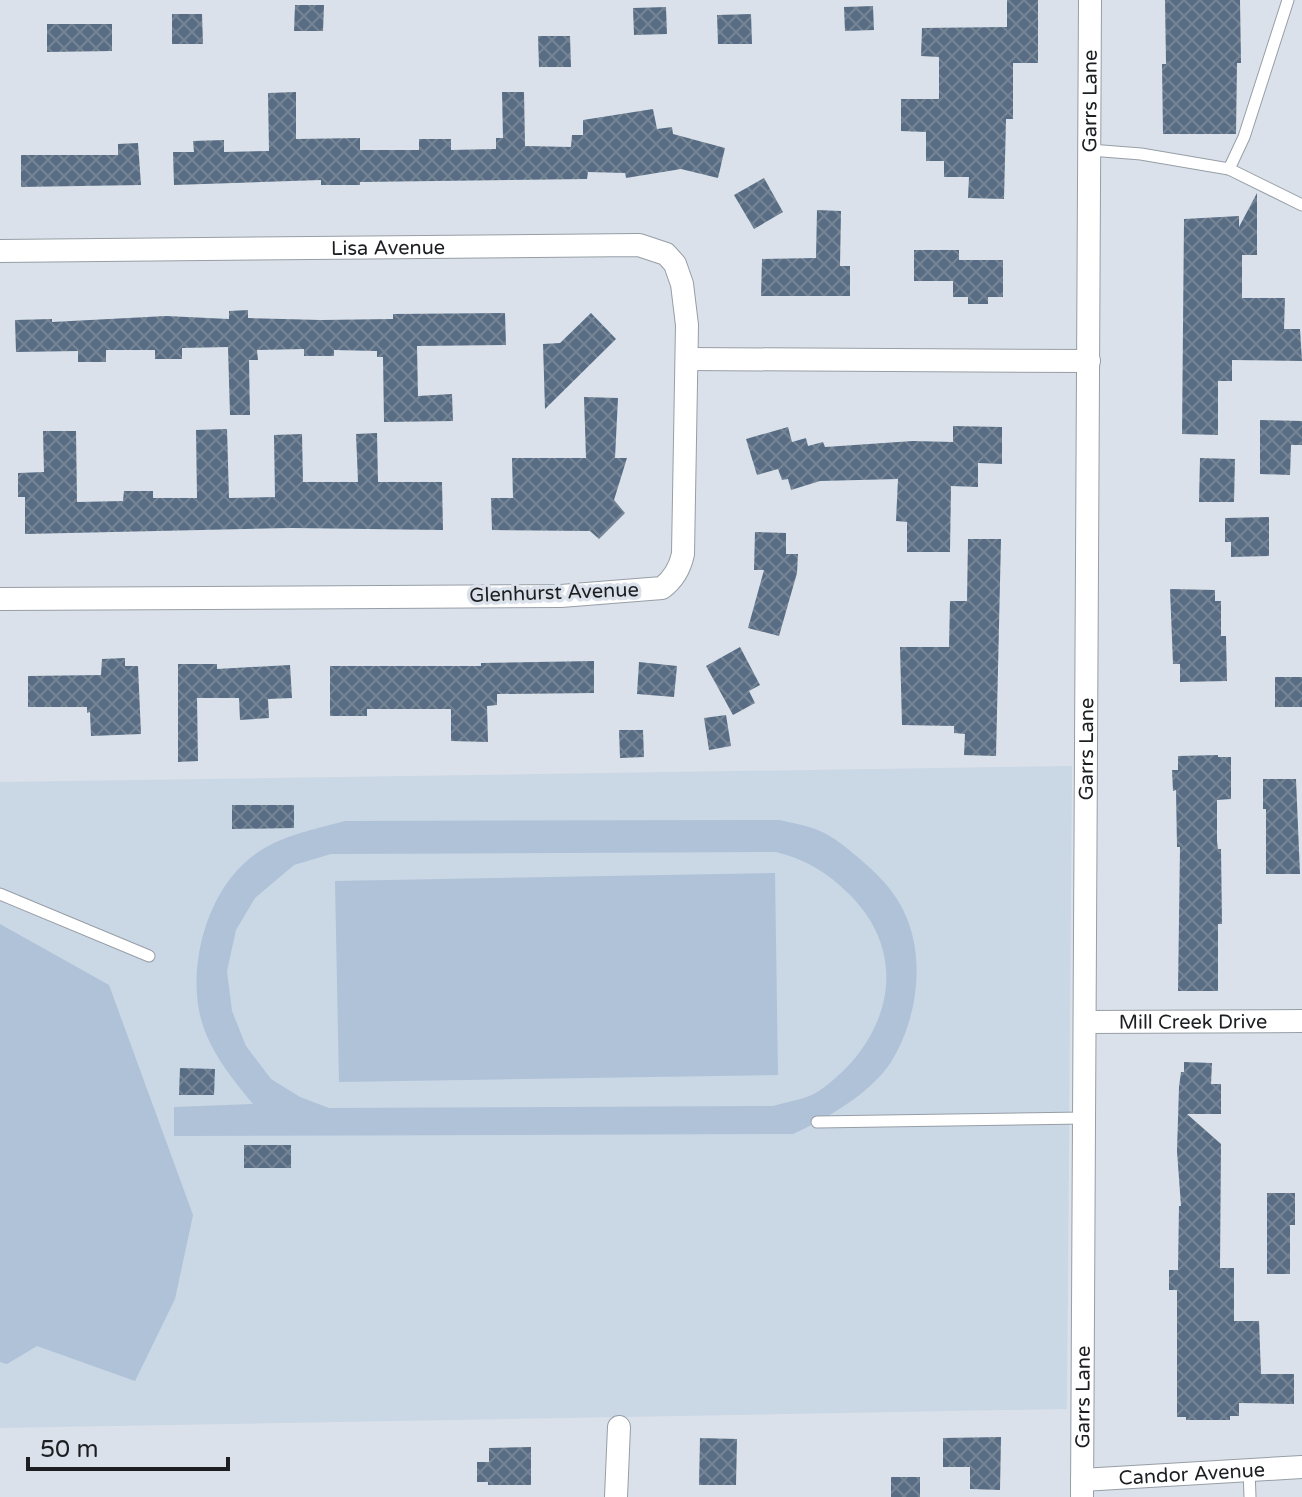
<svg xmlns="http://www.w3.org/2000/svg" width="1302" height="1497" viewBox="0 0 1302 1497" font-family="'Varela Round',sans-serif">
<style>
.built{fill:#cad7e5}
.green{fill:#afc2d8;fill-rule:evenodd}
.building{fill:url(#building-cross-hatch)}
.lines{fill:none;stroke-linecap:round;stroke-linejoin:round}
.service-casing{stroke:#979ea6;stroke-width:13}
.minor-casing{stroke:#979ea6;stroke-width:24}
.service{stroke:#fff;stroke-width:11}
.minor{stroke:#fff;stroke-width:22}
.labels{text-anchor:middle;stroke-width:7;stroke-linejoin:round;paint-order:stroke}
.street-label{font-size:20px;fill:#1c1e21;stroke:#dae1ea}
</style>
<defs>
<pattern id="building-cross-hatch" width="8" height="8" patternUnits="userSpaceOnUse" patternTransform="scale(2)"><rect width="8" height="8" fill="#586d84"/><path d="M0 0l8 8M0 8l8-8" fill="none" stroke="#768595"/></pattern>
</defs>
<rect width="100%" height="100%" fill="#dae1ea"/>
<!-- built -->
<polygon class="built" points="1072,766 1067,1409 0,1428 0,782"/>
<!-- green -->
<g class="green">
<path d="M779,820C792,823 807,825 820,831C834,837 848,849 860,859C875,872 890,886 900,904C927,951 919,1017 891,1062C870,1094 827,1118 793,1134L174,1136V1107L253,1104C229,1075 203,1043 198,1004C191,954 210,891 249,859C276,836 313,830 345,821ZM776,852C805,859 828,873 849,894C914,958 888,1043 819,1091C807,1099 787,1102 773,1106L329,1108L300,1097L271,1079L246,1046L232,1011L227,971L236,930L255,898L294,865L331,854Z"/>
<polygon points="775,873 778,1075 339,1082 335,881"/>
<polygon points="0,924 109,985 193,1215 175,1299 135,1381 37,1346 7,1364 0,1362"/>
</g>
<!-- building -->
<g class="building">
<polygon points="1007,0 1038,0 1038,63 1013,63 1013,119 1006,119 1004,199 968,198 969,177 944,177 944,161 926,161 926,132 901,131 901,99 939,99 939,57 921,56 922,28 1007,27"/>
<polygon points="1165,0 1240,0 1241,63 1237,63 1236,134 1163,134 1162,64 1166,64"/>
<polygon points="295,5 324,5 323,31 294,31"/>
<polygon points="873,6 874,30 845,31 844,7"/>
<polygon points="666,7 667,34 634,35 633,8"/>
<polygon points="172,14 202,14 203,44 172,44"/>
<polygon points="751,14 752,44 718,44 717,15"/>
<polygon points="47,24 112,24 112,51 47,52"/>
<polygon points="538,36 570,36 571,67 539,67"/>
<polygon points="296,92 296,139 360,138 360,150 419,150 419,139 451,139 451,150 496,149 496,138 503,138 502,92 524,92 525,146 571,147 572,135 583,135 583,120 653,109 657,129 672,127 673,134 725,148 718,178 681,169 626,178 625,173 588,172 587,179 360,182 360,185 321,185 321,180 174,185 173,152 194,152 193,141 224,140 224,152 269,151 268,93"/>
<polygon points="138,143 141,185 21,187 21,155 118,155 118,144"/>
<polygon points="764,178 783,212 754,229 734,195"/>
<polygon points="1257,193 1257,255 1242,255 1242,298 1285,298 1284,329 1300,329 1302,361 1232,360 1232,381 1218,381 1218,435 1182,434 1184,219 1239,216 1239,227"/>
<polygon points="817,210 841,211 840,266 850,266 850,296 761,296 762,259 816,258"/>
<polygon points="914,250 959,250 959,260 1003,260 1003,297 988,297 988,304 968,304 968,297 953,297 953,281 914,281"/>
<polygon points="248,310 248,318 321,320 393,319 393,314 505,313 506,345 417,346 418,396 452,394 453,421 384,422 383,357 377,357 377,351 334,350 334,356 304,356 304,349 257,350 258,360 249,360 250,415 230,415 228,347 182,348 182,359 155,359 155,350 106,350 106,362 78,362 78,351 16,352 15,320 52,319 52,322 166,316 229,319 229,311"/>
<polygon points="591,313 616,339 545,409 543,344 560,343"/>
<polygon points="584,397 618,398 615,458 627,458 614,500 625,513 599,539 590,531 492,530 491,498 513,498 512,458 586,458"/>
<polygon points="1260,420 1302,421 1302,445 1291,445 1290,475 1260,474"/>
<polygon points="953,426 1002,427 1002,464 978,463 978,487 951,486 950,552 907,552 907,522 896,521 898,479 820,481 791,490 788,479 782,480 778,469 757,475 746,439 788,427 792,442 806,438 808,446 823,442 825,447 913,441 953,442"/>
<polygon points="227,429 229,498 275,497 274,435 302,434 303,482 358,482 356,434 377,433 378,482 442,482 443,530 291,528 25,534 25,497 18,497 18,473 44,472 43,431 76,431 77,502 123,501 124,491 153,491 153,498 197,498 196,430"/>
<polygon points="1200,458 1235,459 1234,502 1199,502"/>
<polygon points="1269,517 1269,556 1231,557 1231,542 1225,542 1225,518"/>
<polygon points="755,532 786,533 786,554 798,554 797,573 779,636 748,628 764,570 754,570"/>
<polygon points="968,539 1001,539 996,756 964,755 965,734 954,733 954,726 902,725 900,647 949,647 950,601 967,601"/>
<polygon points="1170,589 1215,590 1215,601 1221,601 1221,636 1226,636 1227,681 1180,682 1180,664 1173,664"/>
<polygon points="740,647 760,685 749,691 755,703 733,715 706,666"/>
<polygon points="125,658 125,666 138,666 141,734 91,736 90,712 87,713 87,707 28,707 28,676 101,675 102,659"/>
<polygon points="594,661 594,693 497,694 497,705 487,706 488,742 451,741 451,709 367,709 367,716 330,716 330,666 481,666 481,663"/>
<polygon points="639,662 677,666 674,697 637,694"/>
<polygon points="178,664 217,664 217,669 290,665 292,698 268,699 269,718 240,720 239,698 197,698 198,761 178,762"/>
<rect x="1275" y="677" width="27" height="30"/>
<polygon points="726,715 731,746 709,750 704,718"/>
<polygon points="619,730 643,730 644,757 620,758"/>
<polygon points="1218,755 1218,757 1231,757 1231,799 1217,800 1217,841 1218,849 1221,849 1222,924 1218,924 1218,991 1178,991 1180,847 1177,847 1176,790 1173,791 1172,770 1178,770 1178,756"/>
<polygon points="1263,779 1296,779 1300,874 1266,874 1266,809 1263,809"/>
<polygon points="232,805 294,805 294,828 232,829"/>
<polygon points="1184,1062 1212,1063 1211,1084 1221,1084 1221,1114 1187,1114 1221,1144 1220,1268 1234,1268 1234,1321 1259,1321 1261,1374 1294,1374 1294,1404 1239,1403 1239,1416 1230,1416 1230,1420 1186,1420 1186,1417 1177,1417 1177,1290 1169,1290 1169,1270 1178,1270 1179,1206 1181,1206 1177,1151 1179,1087 1181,1072 1184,1072"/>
<polygon points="180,1068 215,1069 214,1095 179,1095"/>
<rect x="244" y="1145" width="47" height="23"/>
<polygon points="1267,1193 1295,1193 1295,1225 1290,1225 1290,1274 1267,1274"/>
<polygon points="1001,1437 1000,1490 970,1489 970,1467 943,1467 943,1438"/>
<polygon points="700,1438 737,1439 736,1485 699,1485"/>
<polygon points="531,1447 531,1485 488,1485 488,1482 477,1482 477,1462 489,1462 489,1448"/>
<rect x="891" y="1477" width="29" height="20"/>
</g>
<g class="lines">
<defs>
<g id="service">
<polyline points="1090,150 1141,154 1229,169 1302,205"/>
<polyline points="1229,169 1244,137 1288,0"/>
<polyline points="0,894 149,956"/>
<polyline points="817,1122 1084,1118"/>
<polyline points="1249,1470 1250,1497"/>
</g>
<g id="minor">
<path id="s1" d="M0,251L639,245L666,254L675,264L682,284L687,325L683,554C680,568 674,579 662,588L561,596L0,599"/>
<polyline points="687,359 1089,361"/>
<path id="s2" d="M1085,1022L1302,1021"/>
<path id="s3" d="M1082,1480L1302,1467"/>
<polyline points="616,1497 619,1427"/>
<path id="s4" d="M1082,1497L1090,0"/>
</g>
</defs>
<!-- service casing -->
<use href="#service" class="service-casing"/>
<!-- minor casing -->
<use href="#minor" class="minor-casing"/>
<!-- service -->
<use href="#service" class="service"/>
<!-- minor -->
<use href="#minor" class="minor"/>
</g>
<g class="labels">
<!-- street labels -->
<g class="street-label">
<text dy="7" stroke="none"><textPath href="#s4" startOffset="1396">Garrs Lane</textPath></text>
<text dy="7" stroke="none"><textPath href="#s1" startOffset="388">Lisa Avenue</textPath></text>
<text transform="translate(554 592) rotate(-2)" y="7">Glenhurst Avenue</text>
<text dy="7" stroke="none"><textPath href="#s4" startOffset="748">Garrs Lane</textPath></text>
<text dy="7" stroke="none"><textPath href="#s2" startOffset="108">Mill Creek Drive</textPath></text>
<text dy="7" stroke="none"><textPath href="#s4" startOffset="100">Garrs Lane</textPath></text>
<text dy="7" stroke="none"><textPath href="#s3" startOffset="110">Candor Avenue</textPath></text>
</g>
</g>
<!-- scale -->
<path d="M28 1457v12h200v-12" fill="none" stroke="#1c1e21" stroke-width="4"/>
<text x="40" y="1457" font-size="24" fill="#1c1e21" stroke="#dae1ea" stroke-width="6" paint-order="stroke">50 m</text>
</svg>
